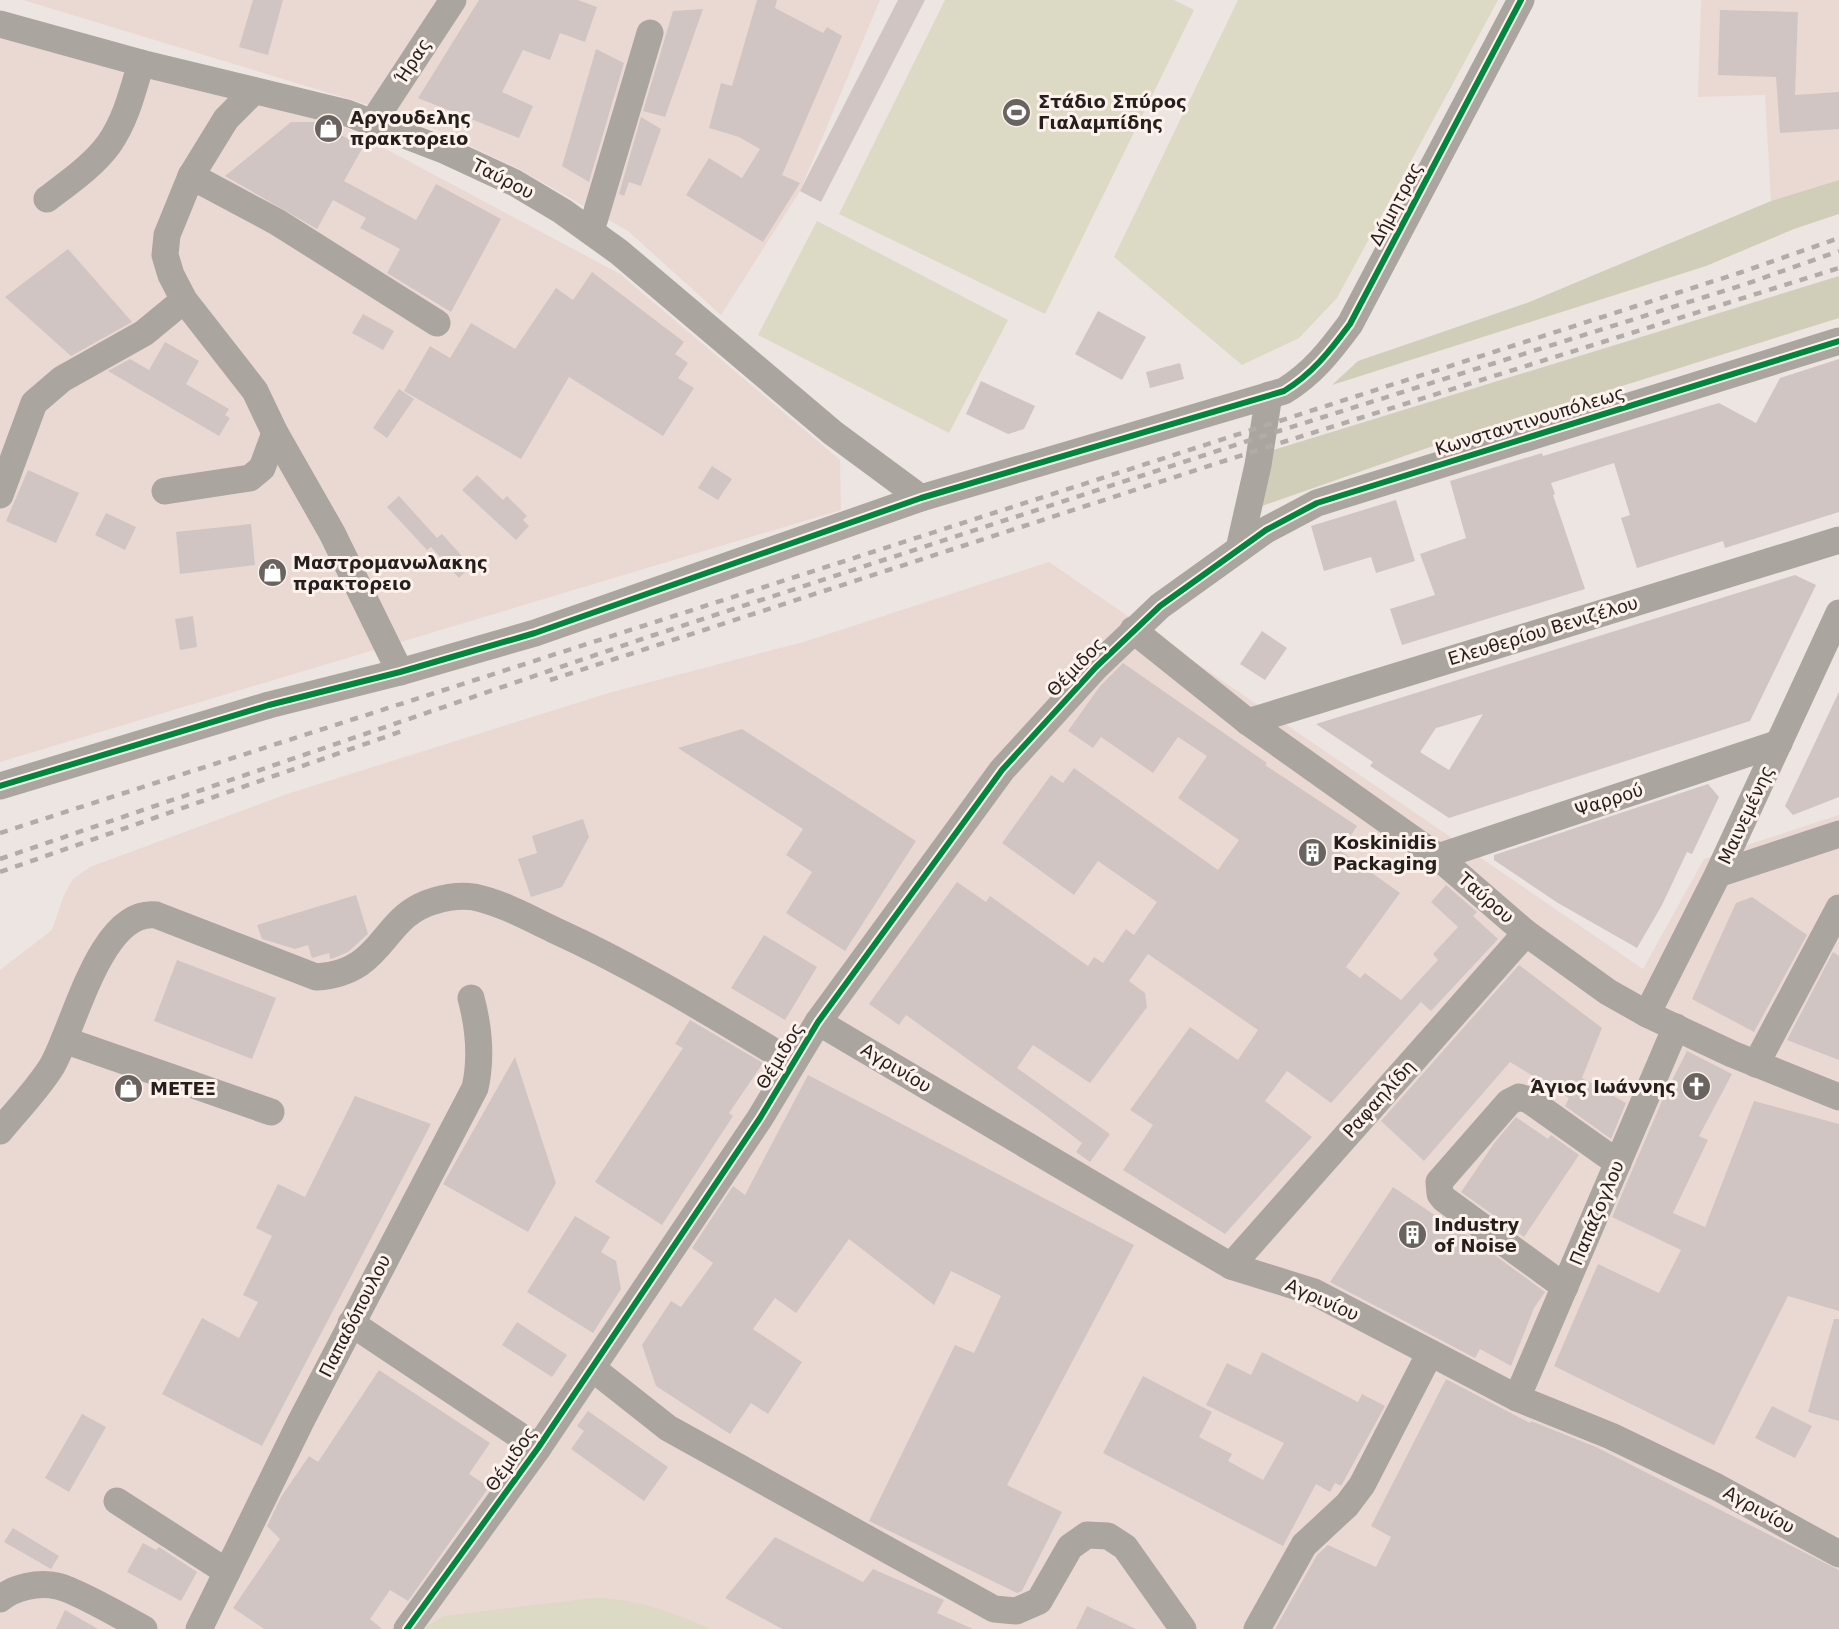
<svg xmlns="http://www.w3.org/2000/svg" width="1839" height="1629" viewBox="0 0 1839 1629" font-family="'DejaVu Sans',sans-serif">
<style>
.built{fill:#ead9d2}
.green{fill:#dcd9c4}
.forest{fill:#d0ceb8}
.building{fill:#d0c5c3;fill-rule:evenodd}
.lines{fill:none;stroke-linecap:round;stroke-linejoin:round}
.minor{stroke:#aba5a0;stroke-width:27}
.rail{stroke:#b1aca8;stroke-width:4.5;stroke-dasharray:8 8;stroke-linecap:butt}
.cycleway-casing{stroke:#fdf1eb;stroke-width:10}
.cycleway{stroke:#00873e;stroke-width:6}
.labels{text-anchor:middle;stroke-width:6;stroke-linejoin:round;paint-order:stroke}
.street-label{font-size:18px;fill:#241e1c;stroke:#fdf1eb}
.poi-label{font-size:18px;font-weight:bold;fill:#241e1c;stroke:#fdf1eb;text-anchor:start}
</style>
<rect width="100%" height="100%" fill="#ede5e1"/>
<!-- built -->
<g class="built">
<polygon points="23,0 880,0 800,191 721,315 628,231 517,168 408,117"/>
<polygon points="1701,0 1839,0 1839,180 1771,201 1765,95 1698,97"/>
<polygon points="0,35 335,122 620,274 840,460 841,510 0,762"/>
<polygon points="1049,562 1643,969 1704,859 1839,815 1839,1629 0,1629 0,970 52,930 64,895 73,879 90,867 290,793 612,692 807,641"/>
</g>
<!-- green -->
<g class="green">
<polygon points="945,0 1174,0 1194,10 1045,314 839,214"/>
<polygon points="1238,0 1498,0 1337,298 1299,338 1242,365 1114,257"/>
<polygon points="817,221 1008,320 949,433 758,335"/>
<path d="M593,1598C634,1598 673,1612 710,1629H422L444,1616Z"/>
</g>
<!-- forest -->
<g class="forest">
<polygon points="1839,180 1839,214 1794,229 1706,266 1332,385 1358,361 1527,303 1771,201"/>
<polygon points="1839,276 1839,318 1453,439 1259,507 1267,452"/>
</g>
<!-- building -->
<g class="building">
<polygon points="253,0 283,0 268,55 239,47"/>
<polygon points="479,0 578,0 597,7 585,42 560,33 550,60 523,50 502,92 533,106 519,138 418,98"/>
<polygon points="757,0 777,0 775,8 823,33 827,27 842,36 782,175 800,183 763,242 686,195 709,158 742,178 760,149 739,137 709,128 721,83 732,86"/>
<polygon points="898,0 925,0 821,202 800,191"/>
<polygon points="703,9 665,117 643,111 673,11"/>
<polygon points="1720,10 1798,12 1795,95 1839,92 1839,129 1780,133 1776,77 1718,75"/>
<polygon points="596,49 624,63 589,182 562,166"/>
<polygon points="641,117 661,129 641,186 629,182 624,196 619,194"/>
<polygon points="291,122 317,122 363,147 344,181 416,220 436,184 501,219 451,312 387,273 400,249 360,228 366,218 333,200 317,229 225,176"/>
<polygon points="68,249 132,322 71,356 5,297"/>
<polygon points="592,272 684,342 675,354 688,363 678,378 694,388 663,436 569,377 521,459 404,391 430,346 450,358 471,323 515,349 556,288 573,300"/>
<polygon points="1098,311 1146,337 1122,380 1075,354"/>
<polygon points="363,314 394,331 383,350 352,333"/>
<polygon points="165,342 199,361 186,384 229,409 225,415 230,418 219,436 108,371 130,359 149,370"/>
<polygon points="1839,359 1839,512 1725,548 1723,541 1637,568 1621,518 1630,515 1614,463 1551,483 1555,494 1553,495 1585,589 1402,645 1390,609 1435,595 1420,554 1466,538 1450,481 1542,453 1543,456 1719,403 1756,423 1780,378"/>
<polygon points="1180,363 1184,379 1150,388 1146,372"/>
<polygon points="981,381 1035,406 1024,429 1008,434 966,414"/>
<polygon points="399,389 414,399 387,438 373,428"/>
<polygon points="712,466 732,479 718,500 698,488"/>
<polygon points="28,470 79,493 56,543 6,521"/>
<polygon points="477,475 503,500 507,496 527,516 523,520 529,526 516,540 462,490"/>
<polygon points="399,496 437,538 442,534 471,566 459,578 431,547 427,550 387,507"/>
<polygon points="1396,500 1415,561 1376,573 1371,557 1324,571 1311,526"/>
<polygon points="106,513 136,527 125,550 95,535"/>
<polygon points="251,524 255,565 180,574 176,532"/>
<path d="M1795,575L1816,585L1750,721L1449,818L1370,766L1373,762L1316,724ZM1483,714L1449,770L1420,752L1436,728Z"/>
<polygon points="193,616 197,647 180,650 175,619"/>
<polygon points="1262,631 1287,648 1265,680 1240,664"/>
<polygon points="1123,663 1267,763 1265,765 1357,826 1341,851 1400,893 1346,967 1360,978 1365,973 1401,1000 1438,960 1433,954 1458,927 1431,902 1446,885 1477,912 1473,916 1498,939 1431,1011 1421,1002 1331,1103 1287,1071 1265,1101 1312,1137 1225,1234 1123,1170 1153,1125 1130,1110 1190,1027 1238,1060 1258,1030 1148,954 1129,981 1145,993 1147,1007 1090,1083 1033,1045 1017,1068 1110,1134 1090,1162 1076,1152 1082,1143 1040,1111 906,1015 899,1025 869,1004 957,882 986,902 990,896 1088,966 1094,957 1103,963 1126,929 1134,935 1157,902 1098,861 1074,895 1002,843 1051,775 1063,783 1074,768 1218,870 1239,840 1178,798 1207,756 1178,737 1153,773 1101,737 1093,748 1068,731 1100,686"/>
<polygon points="1839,692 1839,797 1793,815 1785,806"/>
<polygon points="742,729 916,841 845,951 786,913 812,872 786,855 803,829 678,748"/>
<polygon points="1708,784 1719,797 1692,854 1687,852 1662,905 1637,948 1558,903 1494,860 1494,855"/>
<polygon points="583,819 589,837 562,887 531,897 518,859 537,853 532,836"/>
<polygon points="356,895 368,934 348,952 334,958 330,959 329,953 312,958 308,945 295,949 262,939 257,925"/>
<polygon points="1752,897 1807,935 1754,1032 1692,999 1736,903"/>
<polygon points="764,935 817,967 785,1020 731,988"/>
<polygon points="1833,952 1839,956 1839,1060 1787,1040"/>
<polygon points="177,960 276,998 252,1059 154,1021"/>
<polygon points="1519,965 1602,1028 1582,1078 1626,1103 1611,1139 1565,1106 1569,1098 1510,1062 1424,1161 1381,1121"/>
<polygon points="690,1020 763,1063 729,1113 733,1116 662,1225 595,1182 683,1048 675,1044"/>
<polygon points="1687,1051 1732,1074 1699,1136 1708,1140 1673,1213 1705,1227 1754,1101 1839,1124 1839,1311 1788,1296 1714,1445 1554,1366 1598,1264 1659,1293 1681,1250 1612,1217 1665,1094"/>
<polygon points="515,1057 556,1183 528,1232 443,1184"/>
<polygon points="808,1075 1134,1245 1007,1485 1062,1512 1022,1591 1017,1593 869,1521 955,1345 974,1353 1001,1296 951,1271 934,1305 849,1239 796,1313 775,1298 753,1329 802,1362 768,1414 751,1403 730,1434 656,1386 642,1345 671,1301 681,1307 713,1263 692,1248 733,1186 745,1195"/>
<polygon points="355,1096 431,1124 262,1446 162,1394 202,1318 239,1338 258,1302 243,1295 272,1236 256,1228 278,1184 305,1197"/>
<polygon points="1516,1117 1548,1139 1551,1135 1579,1155 1524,1237 1461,1192 1495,1142"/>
<polygon points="1393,1187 1442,1220 1444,1218 1545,1292 1534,1308 1511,1366 1480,1349 1475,1358 1330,1282"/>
<polygon points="575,1216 610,1237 601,1252 616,1261 621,1289 593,1333 527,1292"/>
<polygon points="1834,1319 1839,1319 1839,1421 1808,1412"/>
<polygon points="517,1322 567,1355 552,1377 502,1345"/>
<polygon points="1262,1352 1358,1402 1362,1394 1385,1406 1341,1486 1335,1483 1330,1492 1316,1484 1283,1546 1103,1453 1143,1376 1212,1412 1199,1437 1232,1454 1228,1461 1263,1480 1284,1443 1206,1405 1227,1363 1251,1375"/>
<polygon points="379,1370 490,1443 469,1474 489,1487 408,1601 390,1590 370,1619 382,1629 264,1629 233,1608 280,1539 267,1526 281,1497 309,1456 318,1462"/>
<polygon points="1446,1379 1530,1423 1531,1421 1596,1447 1839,1570 1839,1629 1275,1629 1317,1555 1328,1545 1376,1567 1391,1537 1371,1526"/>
<polygon points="1772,1406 1812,1426 1795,1458 1755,1438"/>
<polygon points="588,1411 668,1467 644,1501 571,1449 584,1431 577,1426"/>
<polygon points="82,1414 106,1427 69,1492 45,1478"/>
<polygon points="13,1528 59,1556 51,1569 4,1542"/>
<polygon points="775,1537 863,1582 873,1569 944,1600 937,1613 973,1629 782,1629 725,1598"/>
<polygon points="143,1543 156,1550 159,1547 197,1572 181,1601 127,1572"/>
<polygon points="1087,1606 1136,1629 1076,1629"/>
<polygon points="65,1610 98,1629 56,1629"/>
</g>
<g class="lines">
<!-- minor -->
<g class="minor">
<polyline points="0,24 141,63 347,113 446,151 515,183 562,211 619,252 833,433 921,498"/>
<polyline points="254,91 226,119 191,176 167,235 165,255 171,275 184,300 255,391 275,433 332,533 400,672"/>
<polyline points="373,122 453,0"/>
<polyline points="191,176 277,222 437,323"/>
<path d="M47,199C68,183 93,166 109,144C126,120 133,90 141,63"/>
<polyline points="591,231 650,33"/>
<polyline points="165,491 250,478 262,468 275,433"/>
<polyline points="0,495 34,403 62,379 144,333 184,300"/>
<polyline points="1239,549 1258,465 1269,395"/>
<polyline points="1133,630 1248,722 1438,857 1526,933 1608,992 1647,1014 1732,1054 1839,1097"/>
<polyline points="1248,722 1839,540"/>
<path d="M0,786L269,705L400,672L535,633L921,498L1284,391C1312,374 1330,351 1350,324L1521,0"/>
<polyline points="1438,857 1779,743"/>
<polyline points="1718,874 1839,834"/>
<polyline points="1647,1014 1718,874 1839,613"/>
<polyline points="818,1022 1231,1266 1314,1292 1517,1398 1611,1436 1717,1487 1839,1554"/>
<polyline points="64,1040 271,1112"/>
<polyline points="1756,1064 1839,908"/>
<path d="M0,1131C17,1110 38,1089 52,1066C74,1029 100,908 156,915L316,977C386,973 380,916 434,901C447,897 460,895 474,897C502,903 529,918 554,930C638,968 715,1016 793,1063"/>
<polyline points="1231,1266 1526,933"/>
<polyline points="1565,1287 1444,1199 1440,1194 1439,1182 1509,1102 1519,1097 1529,1100 1618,1163"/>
<polyline points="351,1323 538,1448"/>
<polyline points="592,1368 668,1428 994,1609 1016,1611 1039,1601 1070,1547 1087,1535 1108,1536 1125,1547 1183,1629"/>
<polyline points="1517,1398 1676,1027"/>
<polyline points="117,1501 227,1572"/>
<path d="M0,1599C14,1587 38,1582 57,1586C74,1589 126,1619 144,1629"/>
<path d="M199,1629L301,1421L475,1088C482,1057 479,1028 471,998"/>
<polyline points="407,1629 538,1448 760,1118 818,1022 1002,770 1096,667 1160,606 1266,530 1317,503 1839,341"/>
<polyline points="1257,1629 1304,1545 1347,1505 1362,1485 1430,1353"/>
</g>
<!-- rail -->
<g class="rail">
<polyline points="550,680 1261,449 1839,268"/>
<polyline points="0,833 1742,272 1839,238"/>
<polyline points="0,859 651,636 1263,436 1746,284 1839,251"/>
<polyline points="0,872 405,730"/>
</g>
<defs>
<g id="cycleway">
<path d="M0,786L269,705L400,672L535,633L921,498L1284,391C1312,374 1330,351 1350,324L1521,0"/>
<polyline points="407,1629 538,1448 760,1118 818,1022 1002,770 1096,667 1160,606 1266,530 1317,503 1839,341"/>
</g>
</defs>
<!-- cycleway casing -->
<use href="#cycleway" class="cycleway-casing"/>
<!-- cycleway -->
<use href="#cycleway" class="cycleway"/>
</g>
<!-- icons -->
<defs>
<symbol id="stadium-disc" viewBox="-11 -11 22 22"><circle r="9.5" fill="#6a6461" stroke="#fdf1eb"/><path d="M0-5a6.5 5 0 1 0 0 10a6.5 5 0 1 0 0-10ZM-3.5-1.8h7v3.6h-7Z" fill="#fff"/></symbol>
<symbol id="shop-disc" viewBox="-11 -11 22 22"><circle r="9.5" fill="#6a6461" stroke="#fdf1eb"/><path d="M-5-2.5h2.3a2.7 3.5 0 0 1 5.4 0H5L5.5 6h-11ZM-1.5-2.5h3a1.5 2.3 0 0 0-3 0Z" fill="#fff"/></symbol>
<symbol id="building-disc" viewBox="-11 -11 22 22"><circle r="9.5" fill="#6a6461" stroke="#fdf1eb"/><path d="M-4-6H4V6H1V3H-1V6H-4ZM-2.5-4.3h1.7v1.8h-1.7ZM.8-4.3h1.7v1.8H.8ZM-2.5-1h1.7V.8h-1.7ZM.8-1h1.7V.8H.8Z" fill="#fff"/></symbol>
<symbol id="church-disc" viewBox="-11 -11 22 22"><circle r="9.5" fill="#6a6461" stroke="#fdf1eb"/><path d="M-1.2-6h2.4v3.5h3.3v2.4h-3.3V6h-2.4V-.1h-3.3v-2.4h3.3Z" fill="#fff"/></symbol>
</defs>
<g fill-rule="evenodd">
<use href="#stadium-disc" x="1000" y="96" width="33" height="33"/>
<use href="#shop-disc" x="312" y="112" width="33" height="33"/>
<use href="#shop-disc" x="256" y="556" width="33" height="33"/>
<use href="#building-disc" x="1296" y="836" width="33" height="33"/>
<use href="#church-disc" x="1680" y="1070" width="33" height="33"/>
<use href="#shop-disc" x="112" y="1072" width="33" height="33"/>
<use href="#building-disc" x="1396" y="1218" width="33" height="33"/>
</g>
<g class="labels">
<!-- street labels -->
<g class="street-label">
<text transform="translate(413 61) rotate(-57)" y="6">Ήρας</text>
<text transform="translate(503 179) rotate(27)" y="6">Ταύρου</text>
<text transform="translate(1396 204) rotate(-62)" y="6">Δήμητρας</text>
<text transform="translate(1530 421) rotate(-17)" y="6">Κωνσταντινουπόλεως</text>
<text transform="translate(1543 631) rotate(-17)" y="6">Ελευθερίου Βενιζέλου</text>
<text transform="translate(1076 667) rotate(-46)" y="6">Θέμιδος</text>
<text transform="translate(1609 800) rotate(-18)" y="6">Ψαρρού</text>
<text transform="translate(1746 815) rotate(-65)" y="6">Μαινεμένης</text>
<text transform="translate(1486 898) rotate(41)" y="6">Ταύρου</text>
<text transform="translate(780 1056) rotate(-59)" y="6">Θέμιδος</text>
<text transform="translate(896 1068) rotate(31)" y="6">Αγρινίου</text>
<text transform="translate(1379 1099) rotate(-48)" y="6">Ραφαηλίδη</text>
<text transform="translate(1597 1213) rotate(-67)" y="6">Παπάζογλου</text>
<text transform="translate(1322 1300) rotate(24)" y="6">Αγρινίου</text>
<text transform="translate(355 1316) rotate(-63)" y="6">Παπαδόπουλου</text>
<text transform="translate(511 1459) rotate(-55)" y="6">Θέμιδος</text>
<text transform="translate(1759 1510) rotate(29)" y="6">Αγρινίου</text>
</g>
<!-- poi labels -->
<g class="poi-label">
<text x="1038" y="108">Στάδιο Σπύρος<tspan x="1038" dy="21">Γιαλαμπίδης</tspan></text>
<text x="350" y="124">Αργουδελης<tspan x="350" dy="21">πρακτορειο</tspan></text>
<text x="293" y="569">Μαστρομανωλακης<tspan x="293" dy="21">πρακτορειο</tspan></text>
<text x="1333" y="849">Koskinidis<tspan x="1333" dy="21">Packaging</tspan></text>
<text x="1676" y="1093" text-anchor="end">Άγιος Ιωάννης</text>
<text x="150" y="1095">ΜΕΤΕΞ</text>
<text x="1434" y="1231">Industry<tspan x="1434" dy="21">of Noise</tspan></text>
</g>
</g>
</svg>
